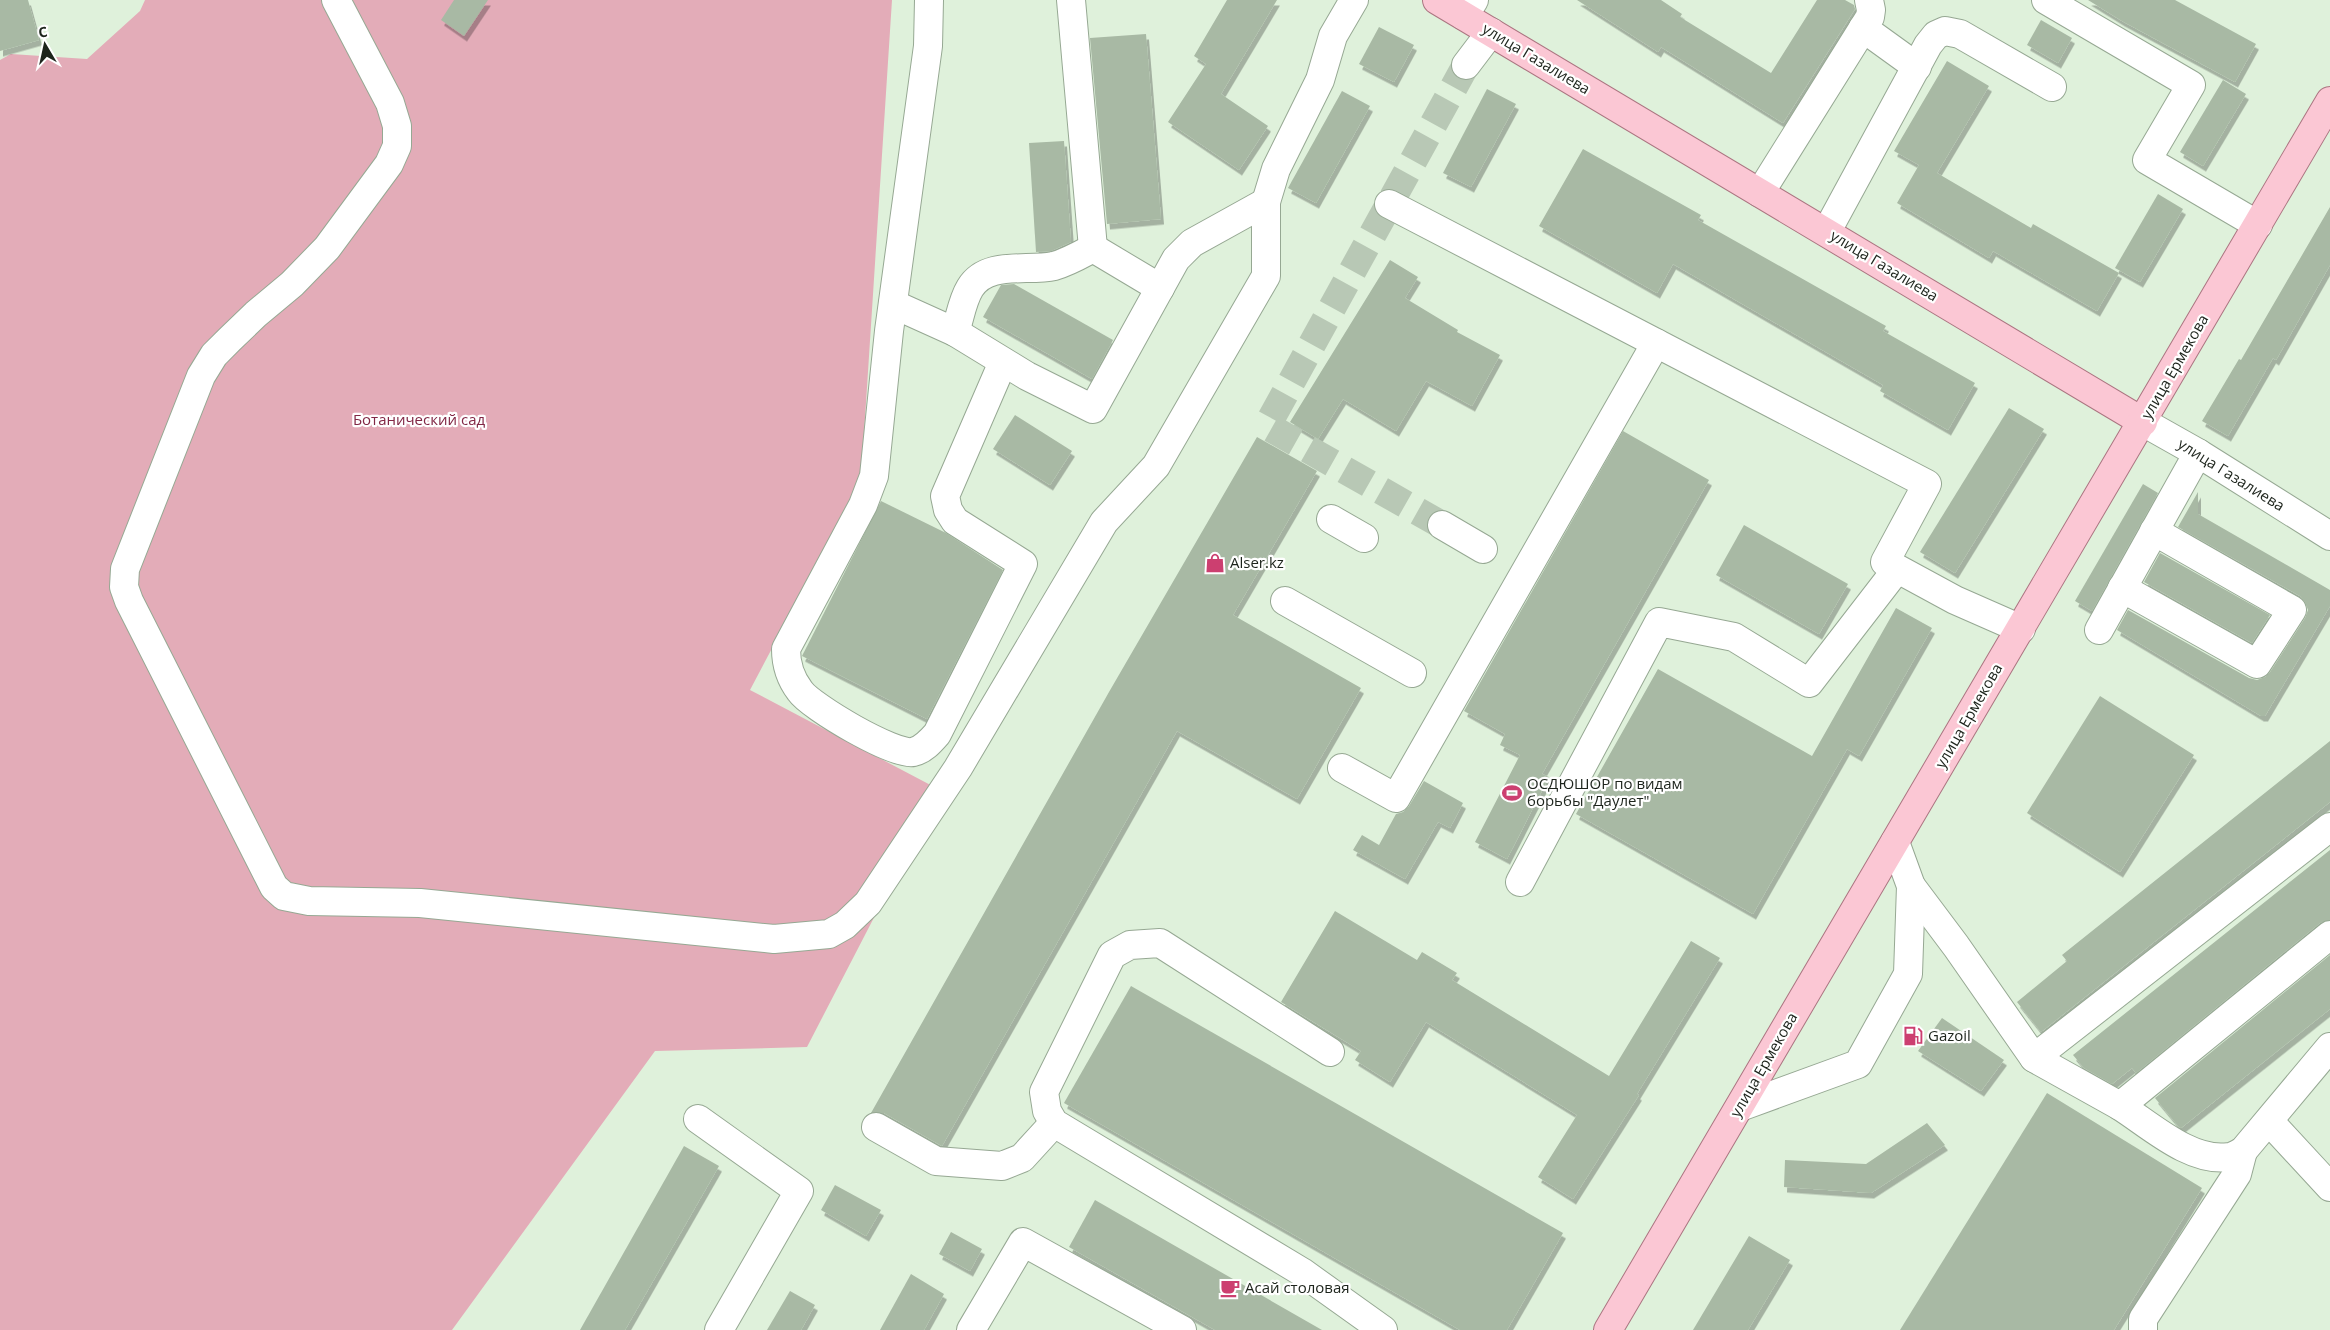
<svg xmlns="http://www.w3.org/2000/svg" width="2330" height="1330" viewBox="0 0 2330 1330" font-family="'Open Sans',sans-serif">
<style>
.green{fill:#e3acb8}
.building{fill:#a8b9a4;filter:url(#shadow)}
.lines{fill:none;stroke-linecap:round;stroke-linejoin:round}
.minor-tunnel{stroke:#b8c8b5;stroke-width:28;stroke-dasharray:28 14;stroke-linecap:butt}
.minor-casing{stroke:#96a893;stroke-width:30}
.major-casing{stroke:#ab7581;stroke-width:30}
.minor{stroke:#fff;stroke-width:28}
.major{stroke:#fbc7d4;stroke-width:28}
.labels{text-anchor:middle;stroke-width:4.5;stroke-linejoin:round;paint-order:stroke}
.street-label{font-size:15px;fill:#1d241c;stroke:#fff}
.park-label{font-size:15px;fill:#812745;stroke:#fff}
.poi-label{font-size:15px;fill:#1d241c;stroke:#fff;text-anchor:start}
</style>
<defs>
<filter id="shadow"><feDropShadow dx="3" dy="5.5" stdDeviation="0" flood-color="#0004"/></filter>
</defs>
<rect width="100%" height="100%" fill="#dff1db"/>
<!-- green -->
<polygon class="green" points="145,0 892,0 861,480 750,690 940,790 807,1047 655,1051 452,1330 0,1330 0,60 11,54 87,59 140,11"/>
<!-- building -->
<g class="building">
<polygon points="0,0 28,0 39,40 0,51"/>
<polygon points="454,0 488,0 464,36 441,20"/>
<polygon points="1227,0 1277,0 1221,94 1268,126 1239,170 1168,122 1206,64 1194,56"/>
<polygon points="1577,0 1661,0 1682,14 1680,17 1771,73 1817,0 1845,0 1854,5 1855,9 1783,123 1661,47 1658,52"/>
<polygon points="2088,0 2175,0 2256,44 2235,82 2122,21"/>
<polygon points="2041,20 2072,38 2058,63 2027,45"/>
<polygon points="1379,27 1414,45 1394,82 1359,64"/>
<polygon points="1146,34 1161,219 1107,224 1090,38"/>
<polygon points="1947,61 1989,86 1937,173 2031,228 2033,224 2119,273 2097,311 1993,251 1989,258 1897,203 1919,165 1894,151"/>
<polygon points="2223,80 2246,94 2203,166 2180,152"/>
<polygon points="1487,89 1516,104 1471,187 1443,173"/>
<polygon points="1342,91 1370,106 1316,203 1288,188"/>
<polygon points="1064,141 1071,242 1051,251 1036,252 1029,143"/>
<polygon points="1583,149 1701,215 1698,220 1886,326 1883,331 1975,383 1948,430 1880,391 1883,385 1673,264 1657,293 1539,226"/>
<polygon points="2158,194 2183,209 2140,282 2115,268"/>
<polygon points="2330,207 2330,265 2276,360 2273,358 2228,436 2202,421 2239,359 2241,360"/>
<polygon points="1390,260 1418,277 1405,298 1458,330 1457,332 1500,355 1472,406 1426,381 1396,431 1343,399 1318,439 1290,422"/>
<polygon points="1014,284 1113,340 1092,379 983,317 1001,285"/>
<polygon points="2009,408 2044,429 1955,573 1920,552"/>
<polygon points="1015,415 1072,451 1050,485 993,449"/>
<polygon points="1623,431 1709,480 1542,774 1549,777 1507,859 1475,842 1520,755 1500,745 1505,734 1464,711"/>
<polygon points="1257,437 1317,471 1233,615 1361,688 1297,799 1177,731 942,1146 884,1113 871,1113 1109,692"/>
<polygon points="2143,484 2158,493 2092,611 2075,601"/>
<polygon points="2198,492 2198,514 2330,590 2330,606 2265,716 2261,716 2117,630 2128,610 2249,678 2257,680 2265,677 2270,672 2305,618 2308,610 2305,602 2300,596 2178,527"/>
<polygon points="881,501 946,533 1003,570 927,719 802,656"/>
<polygon points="1744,525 1848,584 1819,634 1716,575"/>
<polygon points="2160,553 2270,615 2252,643 2144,582"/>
<polygon points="1896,608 1932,628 1859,756 1847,749 1753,914 1576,814 1658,669 1812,756"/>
<polygon points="2100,696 2194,755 2120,872 2027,813"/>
<polygon points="2330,741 2330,802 2041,1032 2017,1002 2067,961 2062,955"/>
<polygon points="1424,781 1463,803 1450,828 1438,822 1405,879 1353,850 1362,835 1379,845 1396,814 1403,812 1409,806"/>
<polygon points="2330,850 2330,920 2320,923 2136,1073 2132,1068 2112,1084 2084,1068 2073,1055"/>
<polygon points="1335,911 1417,960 1422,952 1457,973 1452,980 1609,1076 1691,941 1720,958 1637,1094 1639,1095 1573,1199 1538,1177 1577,1115 1426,1022 1390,1082 1355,1060 1361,1051 1281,1002"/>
<polygon points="2330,955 2330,1009 2181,1128 2179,1127 2155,1098"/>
<polygon points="1131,986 1563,1233 1507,1330 1460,1330 1064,1103"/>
<polygon points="1942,1018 2004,1060 1981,1091 1918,1051"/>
<polygon points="2047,1093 2202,1188 2114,1330 1900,1330"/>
<polygon points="1927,1123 1945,1145 1871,1193 1784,1187 1785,1160 1866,1164"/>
<polygon points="684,1146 719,1166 625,1330 580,1330"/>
<polygon points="835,1185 881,1210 866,1236 821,1210"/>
<polygon points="1095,1200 1322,1330 1215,1330 1069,1247"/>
<polygon points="951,1232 982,1249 970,1271 939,1254"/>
<polygon points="1749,1236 1790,1260 1748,1330 1693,1330"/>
<polygon points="911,1274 944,1294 924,1330 880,1330"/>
<polygon points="790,1291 815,1305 801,1330 767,1330"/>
</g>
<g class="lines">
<!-- minor-tunnel -->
<polyline class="minor-tunnel" points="1442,525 1267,426 1466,65"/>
<defs>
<g id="minor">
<polyline points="336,0 390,103 397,126 397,146 389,164 327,248 292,284 256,314 230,339 214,355 201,376 125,569 124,587 129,601 274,887 284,896 309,901 420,903 774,939 829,934 845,925 868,903 958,768 1104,522 1156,466 1266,276 1266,202 1276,169 1320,80 1333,36 1354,0"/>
<path d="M929,0L928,46L889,331L874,476L863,505L786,649C786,665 790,678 800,691C811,707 895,756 913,752C923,750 930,742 937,734L1023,564L955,521L948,510L945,496L1003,362"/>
<polyline points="1071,0 1093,248"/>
<polyline points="2046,0 2191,85 2147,160 2258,225"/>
<polyline points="1464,16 1474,0"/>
<polyline points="1863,28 1917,67"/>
<polyline points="1466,65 1491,32"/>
<polyline points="1760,193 1870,17 1871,10 1869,0"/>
<polyline points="1389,204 1927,484 1885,562 1955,600 2021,629"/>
<polyline points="1827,231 1928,45 1936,35 1945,31 1960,34 2052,87"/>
<polyline points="1093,248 1160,288"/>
<polyline points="893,304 955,332 1027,376 1093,409 1176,259 1192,243 1266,202"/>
<path d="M955,332C960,318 962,301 970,288C987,260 1027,272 1054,266C1068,262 1080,255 1093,248"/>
<polyline points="2143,422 2198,453 2330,536"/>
<polyline points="1331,519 1364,538"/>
<polyline points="1442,525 1483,549"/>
<polyline points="2122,588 2257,664 2292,610 2154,531"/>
<polyline points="1285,601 1412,673"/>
<polyline points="2099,630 2198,453"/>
<polyline points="1342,768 1396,798 1656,343"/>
<polyline points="1520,882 1659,622 1734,637 1809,683 1897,569"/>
<polyline points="1911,886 1956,946 2034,1058 2120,1106 2330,935"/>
<polyline points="1330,1052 1160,943 1130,945 1112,955 1044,1092 1047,1111 1054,1123 1302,1272 1383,1330"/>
<polyline points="2034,1058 2330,827"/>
<path d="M2120,1106C2150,1125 2191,1163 2229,1157C2233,1157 2239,1153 2243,1151L2330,1047"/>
<polyline points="1740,1107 1858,1064 1908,974 1911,886 1895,842"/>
<polyline points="698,1119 799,1191 719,1330"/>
<polyline points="2269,1121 2330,1187"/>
<polyline points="876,1127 936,1161 1002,1166 1022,1158 1054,1123"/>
<polyline points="971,1330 1023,1242 1182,1330"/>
<polyline points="2143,1330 2143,1319 2237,1174 2243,1151"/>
</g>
<g id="major">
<polyline points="1437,0 2143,422"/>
<polyline points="1608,1330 2330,101"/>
</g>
</defs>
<!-- minor casing -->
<use href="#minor" class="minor-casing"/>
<!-- major casing -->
<use href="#major" class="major-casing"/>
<!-- minor -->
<use href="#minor" class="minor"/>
<!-- major -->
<use href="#major" class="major"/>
</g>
<!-- icons -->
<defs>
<symbol id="shop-bare" viewBox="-9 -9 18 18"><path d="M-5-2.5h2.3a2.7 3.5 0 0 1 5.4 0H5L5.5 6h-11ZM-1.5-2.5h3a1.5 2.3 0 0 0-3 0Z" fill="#cc3f70" stroke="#fff" stroke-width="2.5" paint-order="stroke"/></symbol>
<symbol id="stadium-bare" viewBox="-9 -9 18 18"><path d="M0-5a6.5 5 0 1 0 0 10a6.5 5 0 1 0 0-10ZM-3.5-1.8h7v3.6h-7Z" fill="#cc3f70" stroke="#fff" stroke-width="2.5" paint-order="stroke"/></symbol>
<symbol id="fuel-bare" viewBox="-9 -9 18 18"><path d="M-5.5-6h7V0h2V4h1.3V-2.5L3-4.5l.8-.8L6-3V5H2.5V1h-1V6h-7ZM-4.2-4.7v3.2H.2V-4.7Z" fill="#cc3f70" stroke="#fff" stroke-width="2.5" paint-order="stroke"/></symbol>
<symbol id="cafe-bare" viewBox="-9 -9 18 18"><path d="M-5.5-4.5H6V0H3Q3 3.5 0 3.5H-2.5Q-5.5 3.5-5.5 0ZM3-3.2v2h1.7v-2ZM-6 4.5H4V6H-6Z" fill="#cc3f70" stroke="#fff" stroke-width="2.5" paint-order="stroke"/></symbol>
</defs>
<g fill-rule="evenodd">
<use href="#shop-bare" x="1201" y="549" width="28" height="28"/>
<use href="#stadium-bare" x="1498" y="779" width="28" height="28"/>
<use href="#fuel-bare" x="1899" y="1022" width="28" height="28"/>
<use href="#cafe-bare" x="1216" y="1274" width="28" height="28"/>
</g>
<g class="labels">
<!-- street labels -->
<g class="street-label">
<text transform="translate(1536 59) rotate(31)" y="5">улица Газалиева</text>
<text transform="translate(1884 266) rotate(31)" y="5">улица Газалиева</text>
<text transform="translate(2175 367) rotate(-60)" y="5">улица Ермекова</text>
<text transform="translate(2231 475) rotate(32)" y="5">улица Газалиева</text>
<text transform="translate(1969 716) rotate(-60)" y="5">улица Ермекова</text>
<text transform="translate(1764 1065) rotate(-60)" y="5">улица Ермекова</text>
</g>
<!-- park labels -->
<g class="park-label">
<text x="419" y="425">Ботанический сад</text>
</g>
<!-- poi labels -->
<g class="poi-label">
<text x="1230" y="568">Alser.kz</text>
<text x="1527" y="789">ОСДЮШОР по видам<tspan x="1527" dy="17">борьбы "Даулет"</tspan></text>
<text x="1928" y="1041">Gazoil</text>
<text x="1245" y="1293">Асай столовая</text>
</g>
</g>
<!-- north arrow -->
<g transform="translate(45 45) rotate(351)" stroke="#ffffff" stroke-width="4" paint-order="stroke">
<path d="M0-4L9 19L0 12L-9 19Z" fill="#1d241c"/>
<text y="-8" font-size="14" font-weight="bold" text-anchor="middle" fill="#1d241c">С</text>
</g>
</svg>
